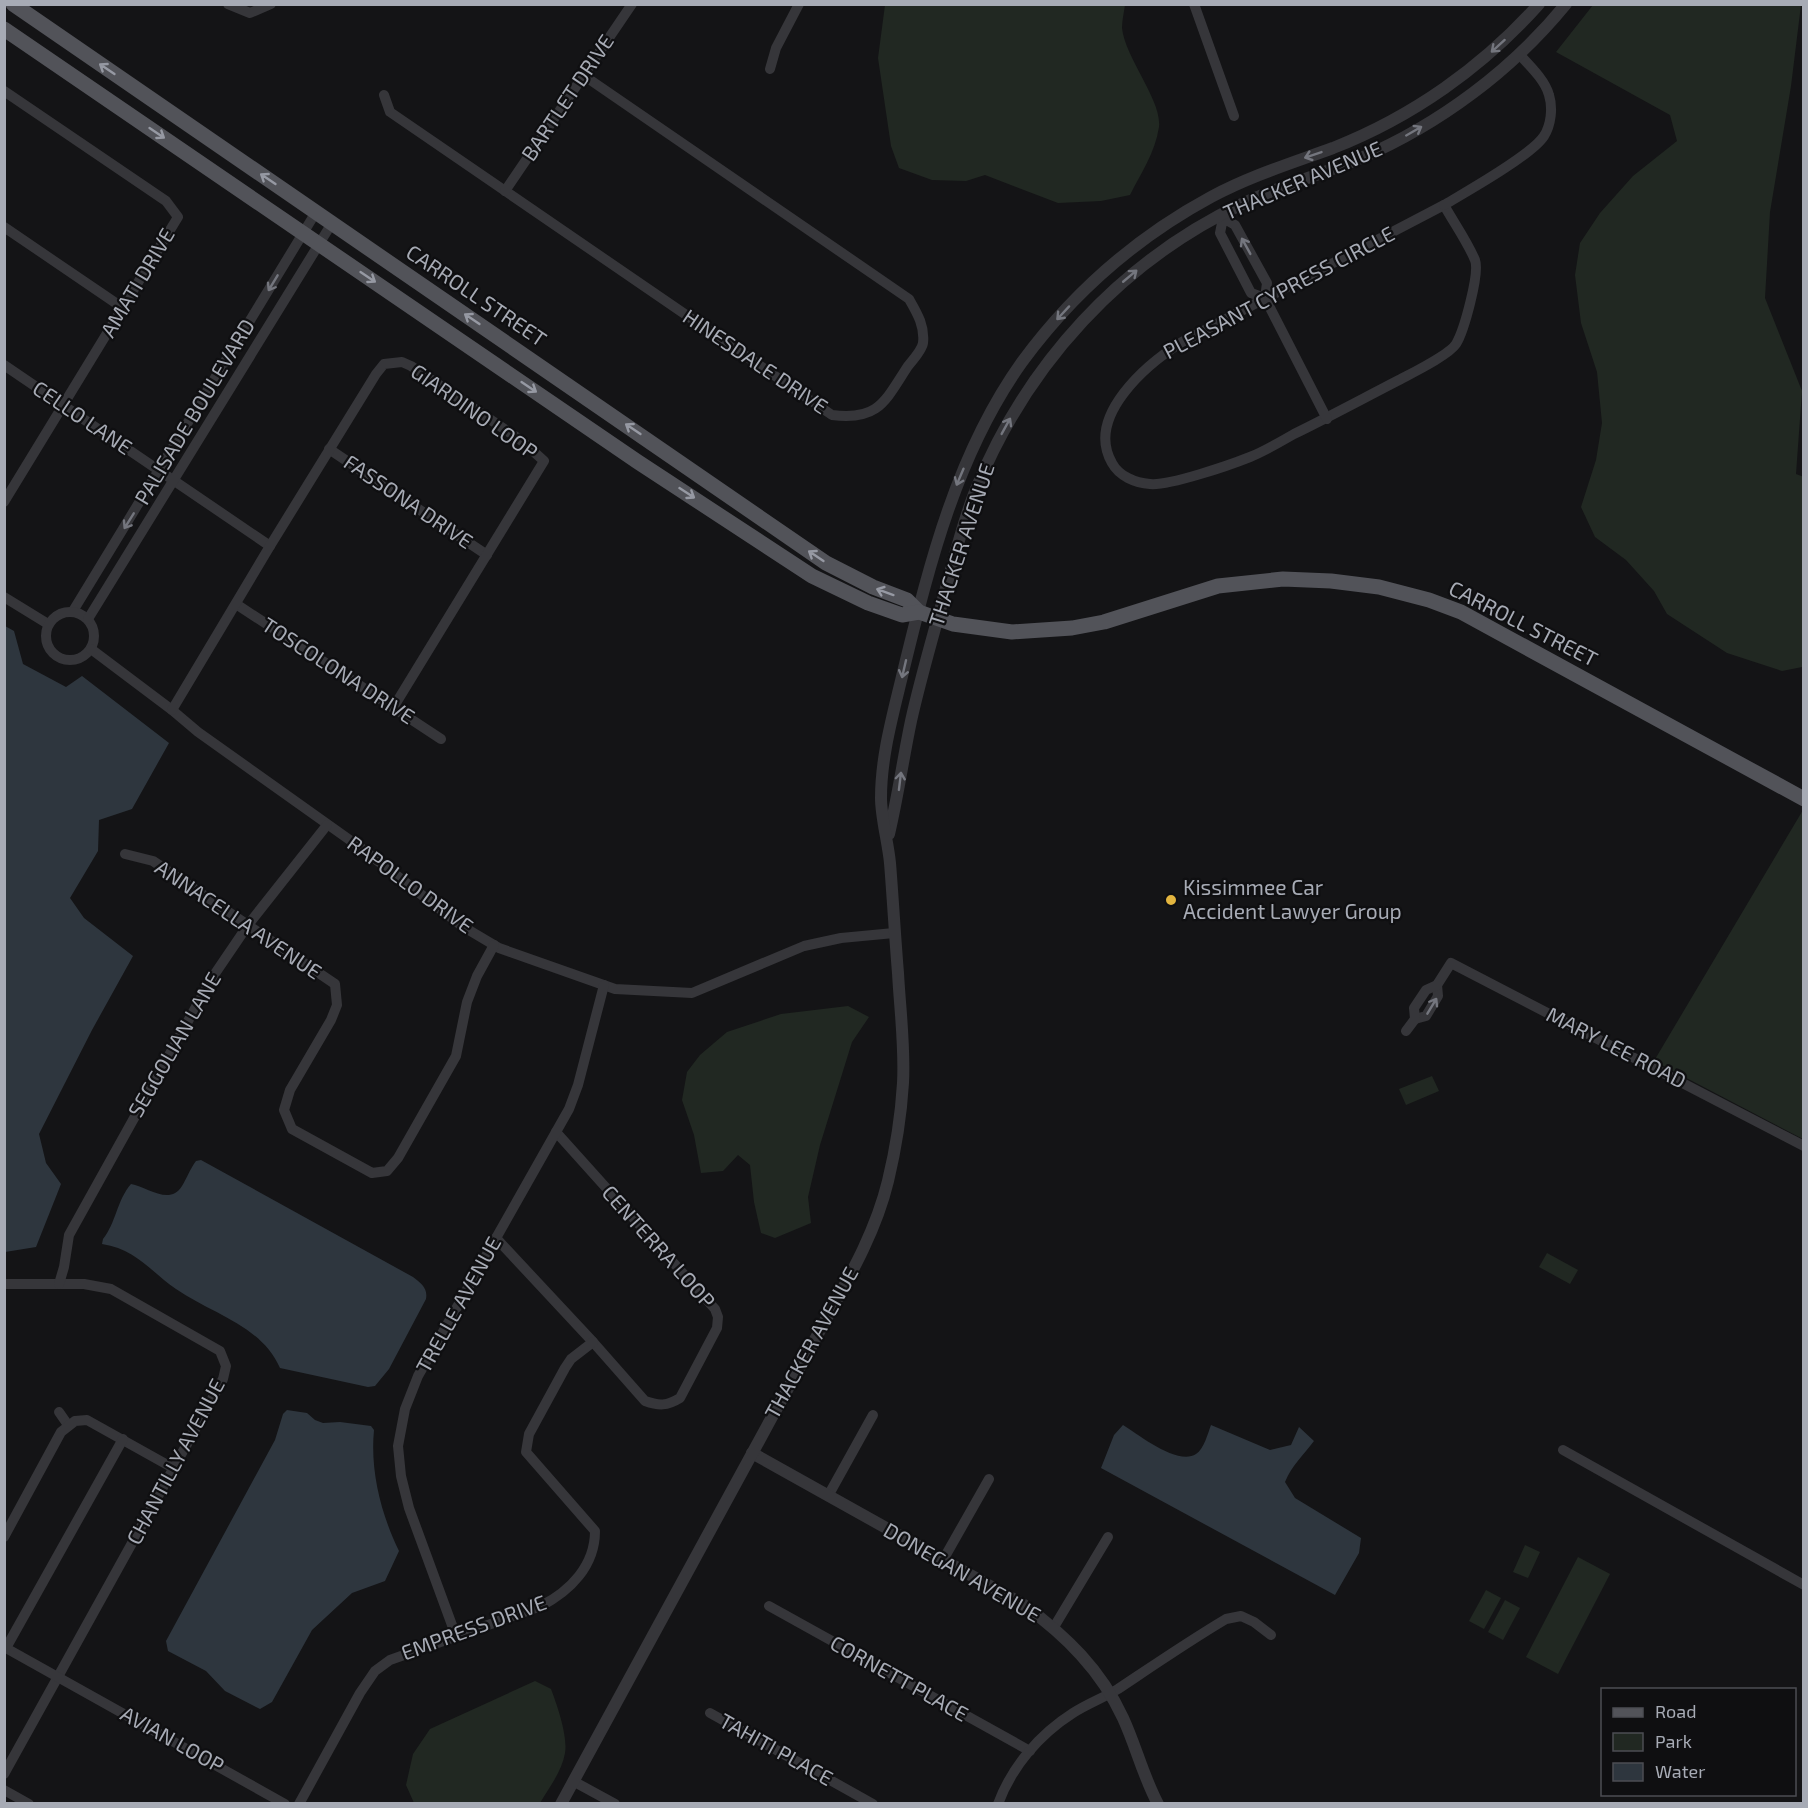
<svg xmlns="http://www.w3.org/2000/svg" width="1808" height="1808" viewBox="0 0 1808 1808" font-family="'Exo 2',sans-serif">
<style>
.green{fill:#212822}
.water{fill:#2e363e}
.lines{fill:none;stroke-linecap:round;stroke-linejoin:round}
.minor{stroke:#36363a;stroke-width:10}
.tertiary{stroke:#36363a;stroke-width:12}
.primary{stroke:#525359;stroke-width:15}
.oneway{stroke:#74767e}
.oneway2{stroke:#9699a3}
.poi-dot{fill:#e3b53f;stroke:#0f0f11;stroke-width:2}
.labels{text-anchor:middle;stroke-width:4.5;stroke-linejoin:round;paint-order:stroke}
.street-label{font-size:21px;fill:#a7abb5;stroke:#0f0f11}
.poi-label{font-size:21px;fill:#a7abb5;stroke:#0f0f11;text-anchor:start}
</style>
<rect width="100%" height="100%" fill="#141416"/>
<!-- green -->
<g class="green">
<path d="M885,5H1125C1124,12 1122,20 1122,28C1125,58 1162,100 1159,127C1155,153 1141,173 1130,195L1101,201L1058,203L985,175L966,181L932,180L899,168L891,146L878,58Z"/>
<polygon points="1593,5 1801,5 1791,86 1770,212 1765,298 1802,391 1796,474 1804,477 1802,667 1782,671 1727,653 1667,614 1654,591 1626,560 1595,537 1581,507 1596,460 1602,423 1597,372 1581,323 1575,275 1580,243 1600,213 1633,176 1677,141 1670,115 1556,52"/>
<polygon points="1803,810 1804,1139 1803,1139 1654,1061"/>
<polygon points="848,1006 869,1017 852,1042 820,1145 808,1197 811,1223 775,1238 761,1233 754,1202 750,1165 738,1155 723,1171 701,1173 694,1135 682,1100 687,1072 700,1055 727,1032 781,1014"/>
<polygon points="1432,1076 1439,1091 1406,1105 1399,1089"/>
<polygon points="1547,1253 1578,1270 1570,1284 1539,1267"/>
<polygon points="1525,1545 1540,1552 1528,1578 1513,1572"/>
<polygon points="1578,1557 1610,1574 1558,1674 1526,1657"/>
<polygon points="1486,1590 1501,1598 1484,1629 1469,1621"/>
<polygon points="1505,1600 1520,1608 1503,1640 1488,1632"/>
<path d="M535,1681L551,1689C557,1705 568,1736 565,1753C562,1771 549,1788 540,1803H414L406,1785L413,1754L430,1729Z"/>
</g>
<!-- water -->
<g class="water">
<polygon points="5,626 14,631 23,664 66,687 82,676 169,743 132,809 99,820 98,851 70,898 84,918 133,956 92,1030 39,1134 46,1163 61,1184 36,1247 5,1252"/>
<path d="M201,1160L413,1277C421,1283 428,1288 426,1299L389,1369L375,1386L368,1387L280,1368C261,1325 212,1314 176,1289C151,1272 136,1249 102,1244L103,1239C116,1223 117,1200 131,1184C147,1187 170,1206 182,1186C187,1178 190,1169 196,1161Z"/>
<path d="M287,1410L307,1413L315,1420L323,1423L340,1422L371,1426L374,1430C370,1471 381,1514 399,1551L385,1581L352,1593L312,1630L272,1702L260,1709L225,1691L206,1671L168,1651L166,1641L275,1440L283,1414Z"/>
<path d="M1123,1425C1139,1435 1178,1466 1196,1454C1204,1449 1208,1433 1211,1425L1270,1450L1291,1445L1299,1427L1314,1441C1303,1456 1292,1465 1285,1482L1295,1498L1361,1538L1359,1553L1335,1595L1101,1468L1114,1435Z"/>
</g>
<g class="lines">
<!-- minor -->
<g class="minor">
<polyline points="228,4 250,13 271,4"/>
<polyline points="1194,4 1234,116"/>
<polyline points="770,69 776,48 799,4"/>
<polyline points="4,91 166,201 178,217 4,502"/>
<path d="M384,95L390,112L832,415C879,421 885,401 908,366C913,360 922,350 923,343C925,326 917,313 909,299L583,75"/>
<polyline points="505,191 632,4"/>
<path d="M1444,205C1454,223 1467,241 1475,260C1480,273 1464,331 1456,344C1449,355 1412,373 1399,380C1364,398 1329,417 1294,434C1280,442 1265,451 1250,457C1230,465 1169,486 1150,484C1135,483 1119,476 1112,463C1085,416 1147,364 1182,342Z"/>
<path d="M1444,205C1466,192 1532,155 1544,136C1551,125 1553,108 1549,95C1545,80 1529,65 1519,54"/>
<polyline points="4,227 123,308"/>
<polyline points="1265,298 1251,293 1220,233 1223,218 1235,225 1267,283 1265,298 1327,419"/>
<polyline points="4,365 270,546"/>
<polyline points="329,449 487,555"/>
<polyline points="4,597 48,624"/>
<polyline points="236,604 441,739"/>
<polyline points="73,611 316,212"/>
<circle cx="70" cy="636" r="24"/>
<polyline points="88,619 332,223"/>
<polyline points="91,649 172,710 198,732 361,848 462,926 499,948 615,989 692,993 804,946 841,938 894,933"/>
<polyline points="172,710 270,546 376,374 384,364 402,362 411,366 522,441 544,461 393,708"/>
<polyline points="125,854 153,861 335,984 337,1005 331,1020 290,1090 284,1110 292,1129 372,1173 387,1171 398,1158 456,1056 467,1002 477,976 494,945"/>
<polyline points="1415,1019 1426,1016 1438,996 1437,985"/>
<polyline points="1406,1031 1415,1019 1414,1008 1426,990 1437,985 1451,963 1804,1146"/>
<path d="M496,1238L593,1342L645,1401C659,1406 667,1406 680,1398L717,1328L718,1317L715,1309L556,1132"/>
<polyline points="4,1284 84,1284 111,1289 220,1351 226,1366 223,1379 4,1774"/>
<polyline points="59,1284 64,1267 69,1235 212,978 248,925 327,825"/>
<polyline points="59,1412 68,1425"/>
<polyline points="1563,1450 1804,1585"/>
<polyline points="828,1496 873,1415"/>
<polyline points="4,1537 61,1432 75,1421 87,1420 173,1468"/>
<polyline points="943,1560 989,1479"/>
<polyline points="769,1606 1030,1751"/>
<polyline points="1054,1627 1108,1537"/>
<polyline points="456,1636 409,1508 401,1476 398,1446 405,1409 418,1376 569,1109 578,1085 604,985"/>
<polyline points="4,1647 285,1804"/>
<polyline points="6,1648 123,1439"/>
<polyline points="710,1713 873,1804"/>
<polyline points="573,1781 615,1804"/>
<polyline points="4,1790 29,1804"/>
<path d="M299,1804L360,1693L375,1671L390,1660L541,1606C570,1591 595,1566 595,1531L526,1452L529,1434L565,1368L571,1359L593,1342"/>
<path d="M998,1804C1012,1766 1040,1734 1073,1713C1087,1704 1103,1698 1118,1689C1154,1665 1189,1641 1226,1619L1241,1616L1254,1622L1271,1635"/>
</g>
<!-- tertiary -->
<g class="tertiary">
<path d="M889,834C898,796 903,759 911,721C921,676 934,633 946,588C955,555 963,521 976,489C1027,364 1121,261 1244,203C1282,185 1323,174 1361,158C1440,124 1512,70 1566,4"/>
<path d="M752,1453L1024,1605C1066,1636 1101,1670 1123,1718C1136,1746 1143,1776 1158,1804"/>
<path d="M561,1804C631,1674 701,1545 772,1417C790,1385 808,1353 825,1321C850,1276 876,1231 888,1181C896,1148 901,1116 903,1083C905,1046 900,1010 898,973C895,937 893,900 890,863C888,842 881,818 881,798C881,754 894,711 904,668C930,562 957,453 1022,362C1072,294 1137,237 1211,197C1250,176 1292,163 1333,148C1412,117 1483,67 1539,4"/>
</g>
<!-- primary -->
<g class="primary">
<polyline points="13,4 826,563 873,587 907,600 919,612 953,624 1012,632 1072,628 1104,622 1218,586 1283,579 1331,581 1379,587 1429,600 1461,612 1804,799"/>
<polyline points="4,29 638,462 812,576 868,603 902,615 919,612"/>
</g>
</g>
<!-- one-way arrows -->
<defs><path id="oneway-shaft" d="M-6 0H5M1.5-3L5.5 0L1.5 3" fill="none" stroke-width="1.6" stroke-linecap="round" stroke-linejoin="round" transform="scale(1.5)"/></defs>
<g class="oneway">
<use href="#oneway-shaft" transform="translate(1498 46) rotate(138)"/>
<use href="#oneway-shaft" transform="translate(1414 131) rotate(-30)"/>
<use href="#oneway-shaft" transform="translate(1313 155) rotate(161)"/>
<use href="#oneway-shaft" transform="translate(1246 246) rotate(-119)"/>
<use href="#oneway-shaft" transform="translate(1130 276) rotate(-40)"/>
<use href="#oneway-shaft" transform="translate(273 283) rotate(121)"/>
<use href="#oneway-shaft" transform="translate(1063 313) rotate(133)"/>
<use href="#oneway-shaft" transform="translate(1006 426) rotate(-61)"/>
<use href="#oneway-shaft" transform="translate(960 477) rotate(113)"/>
<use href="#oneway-shaft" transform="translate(129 521) rotate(122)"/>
<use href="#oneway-shaft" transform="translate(904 669) rotate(103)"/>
<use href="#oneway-shaft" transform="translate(900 781) rotate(-83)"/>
<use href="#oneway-shaft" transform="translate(1432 1006) rotate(-59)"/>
</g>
<g class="oneway2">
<use href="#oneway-shaft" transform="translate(107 69) rotate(-146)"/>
<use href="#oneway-shaft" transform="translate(157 133) rotate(34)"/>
<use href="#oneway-shaft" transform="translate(268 179) rotate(-146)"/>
<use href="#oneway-shaft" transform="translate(368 277) rotate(34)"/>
<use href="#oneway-shaft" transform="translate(472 319) rotate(-146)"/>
<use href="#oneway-shaft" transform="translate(529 387) rotate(34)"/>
<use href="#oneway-shaft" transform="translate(633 429) rotate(-146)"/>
<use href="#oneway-shaft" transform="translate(687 493) rotate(33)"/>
<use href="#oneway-shaft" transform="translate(816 556) rotate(-146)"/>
<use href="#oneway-shaft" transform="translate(885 592) rotate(-160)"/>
</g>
<!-- markers -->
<circle class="poi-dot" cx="1171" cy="900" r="6"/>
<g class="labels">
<!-- street labels -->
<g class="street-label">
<text transform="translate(568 98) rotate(-56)" y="7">BARTLET DRIVE</text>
<text transform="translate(1303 181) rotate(-23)" y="7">THACKER AVENUE</text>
<text transform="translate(138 283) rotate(-59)" y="7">AMATI DRIVE</text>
<text transform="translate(1279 293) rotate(-28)" y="7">PLEASANT CYPRESS CIRCLE</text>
<text transform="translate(476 296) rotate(34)" y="7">CARROLL STREET</text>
<text transform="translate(755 362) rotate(34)" y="7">HINESDALE DRIVE</text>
<text transform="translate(195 412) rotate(-59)" y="7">PALISADE BOULEVARD</text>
<text transform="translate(474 412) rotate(35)" y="7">GIARDINO LOOP</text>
<text transform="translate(82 418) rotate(34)" y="7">CELLO LANE</text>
<text transform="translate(408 502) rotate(34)" y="7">FASSONA DRIVE</text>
<text transform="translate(962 545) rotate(-72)" y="7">THACKER AVENUE</text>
<text transform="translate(1523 624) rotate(27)" y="7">CARROLL STREET</text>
<text transform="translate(338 671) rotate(33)" y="7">TOSCOLONA DRIVE</text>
<text transform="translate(410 885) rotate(36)" y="7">RAPOLLO DRIVE</text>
<text transform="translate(238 920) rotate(34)" y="7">ANNACELLA AVENUE</text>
<text transform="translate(175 1045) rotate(-60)" y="7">SEGGOLIAN LANE</text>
<text transform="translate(1616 1048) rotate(27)" y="7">MARY LEE ROAD</text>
<text transform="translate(658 1247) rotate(48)" y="7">CENTERRA LOOP</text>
<text transform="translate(459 1305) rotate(-61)" y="7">TRELLE AVENUE</text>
<text transform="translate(812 1343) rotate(-61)" y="7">THACKER AVENUE</text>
<text transform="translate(176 1462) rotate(-62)" y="7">CHANTILLY AVENUE</text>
<text transform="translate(962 1573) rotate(30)" y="7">DONEGAN AVENUE</text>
<text transform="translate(474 1628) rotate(-20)" y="7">EMPRESS DRIVE</text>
<text transform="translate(899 1679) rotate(29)" y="7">CORNETT PLACE</text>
<text transform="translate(172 1740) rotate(29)" y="7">AVIAN LOOP</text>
<text transform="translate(776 1750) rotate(29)" y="7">TAHITI PLACE</text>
</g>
<!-- poi labels -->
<g class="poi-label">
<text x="1183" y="895">Kissimmee Car<tspan x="1183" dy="24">Accident Lawyer Group</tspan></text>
</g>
</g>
<!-- border -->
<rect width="1808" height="1808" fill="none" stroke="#a7abb5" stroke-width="12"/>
<!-- legend -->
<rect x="1601" y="1688" width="195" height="108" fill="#0f0f11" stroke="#4c4d53" stroke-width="1.5"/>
<rect x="1613" y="1708" width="30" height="9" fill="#525359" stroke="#4c4d53" stroke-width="1.5"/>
<text x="1655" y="1718" font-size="18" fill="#a7abb5">Road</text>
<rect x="1613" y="1733" width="30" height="18" fill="#212822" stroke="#4c4d53" stroke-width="1.5"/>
<text x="1655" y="1748" font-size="18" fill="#a7abb5">Park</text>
<rect x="1613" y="1763" width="30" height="18" fill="#2e363e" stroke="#4c4d53" stroke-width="1.5"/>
<text x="1655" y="1778" font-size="18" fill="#a7abb5">Water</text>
</svg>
